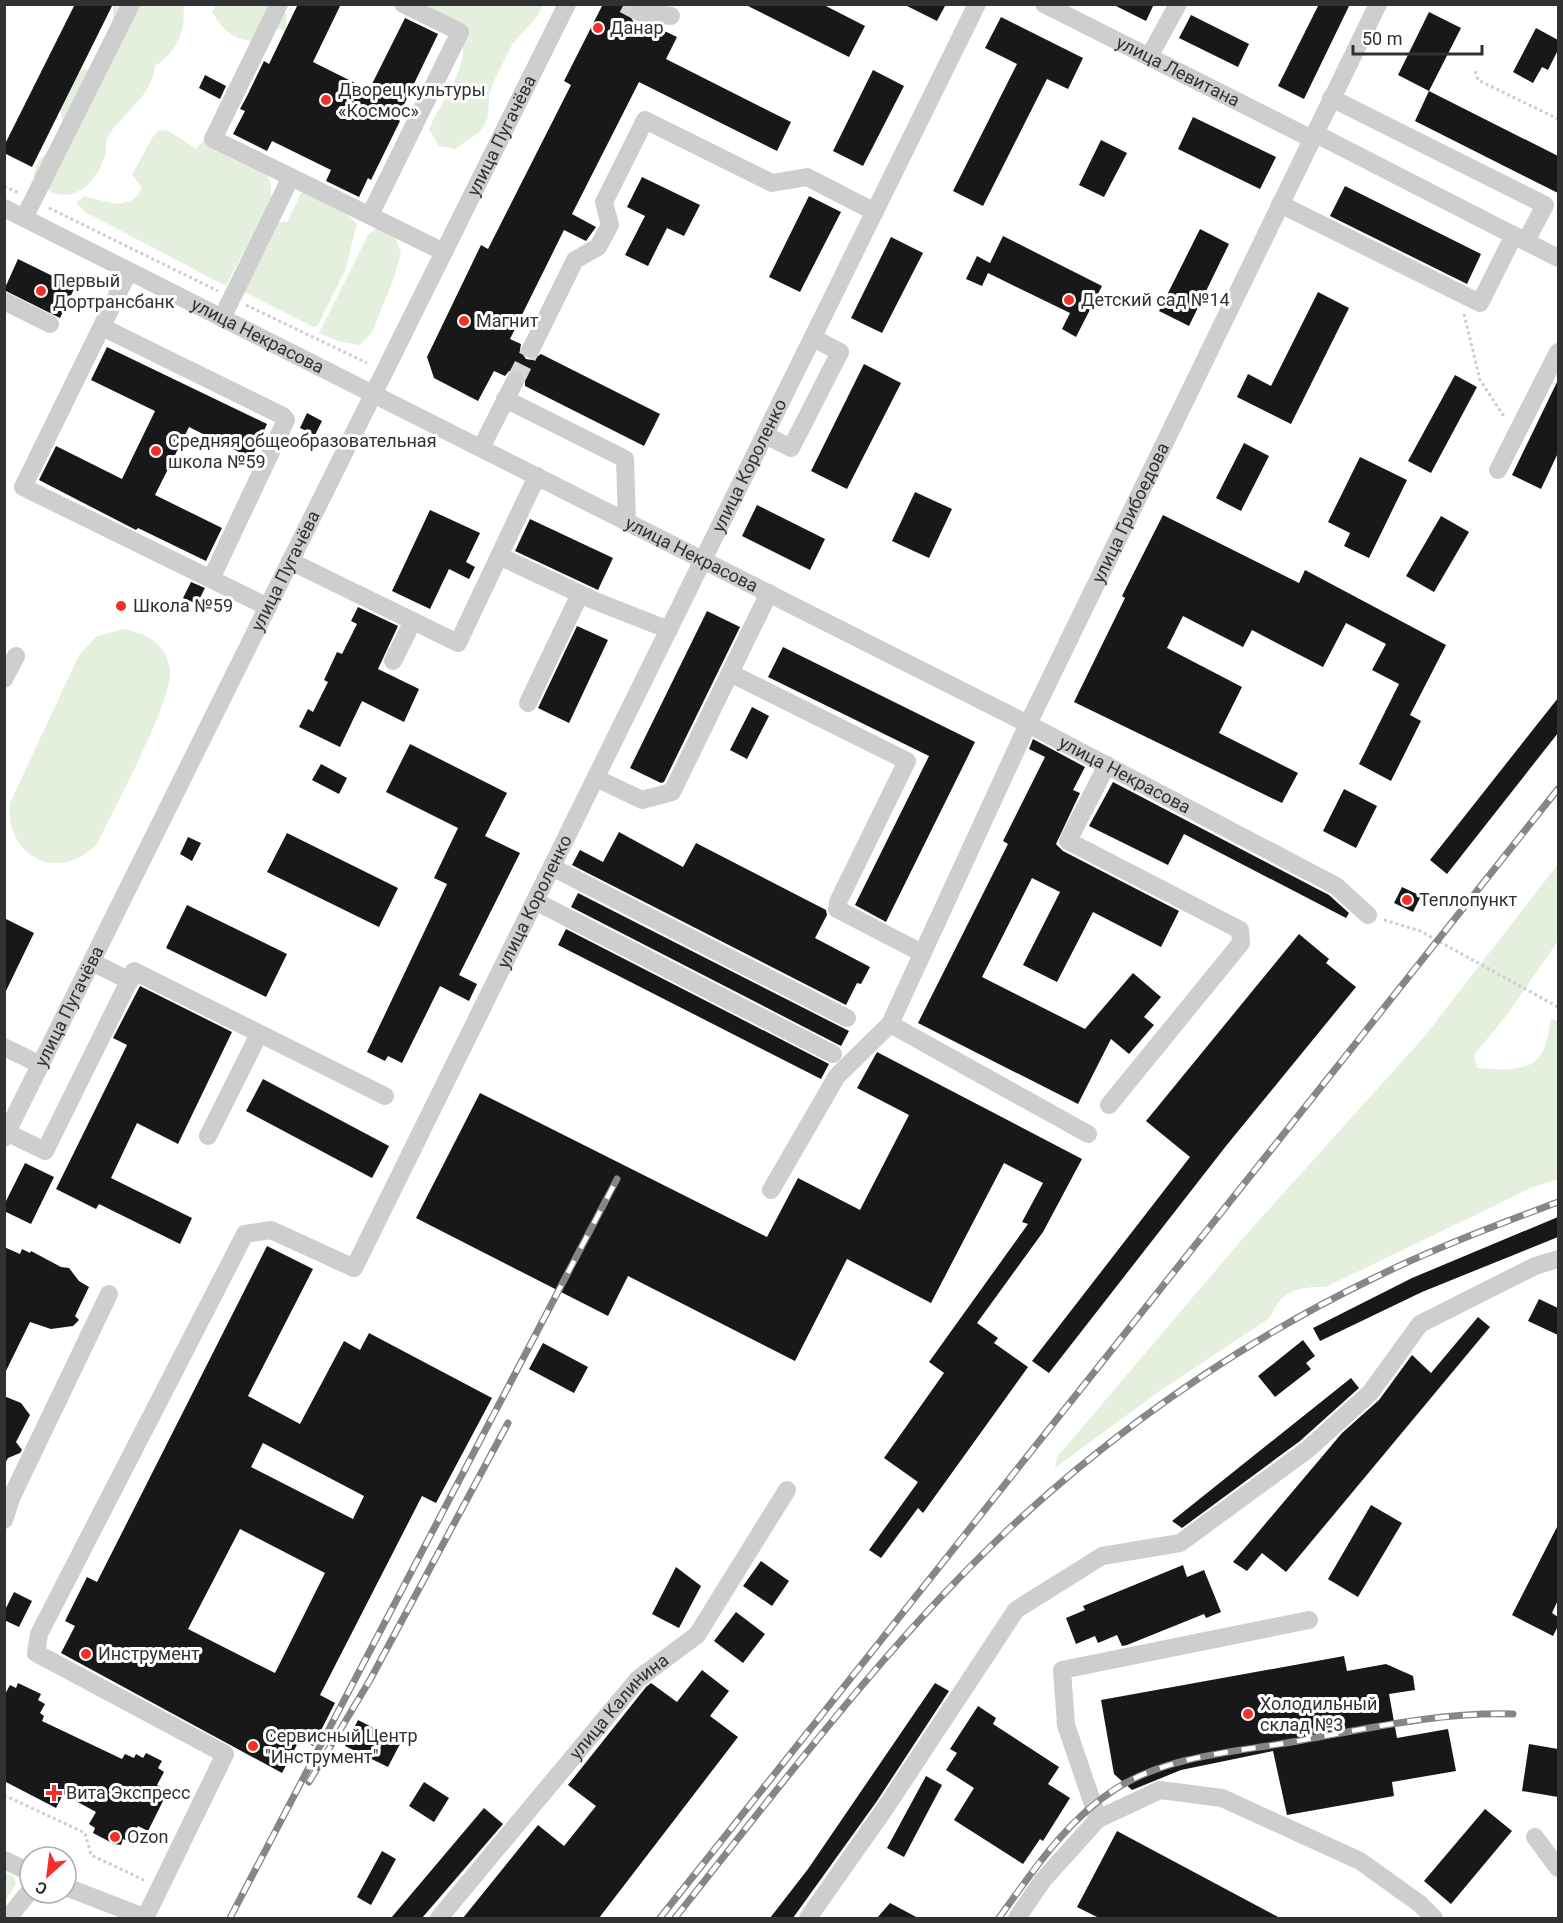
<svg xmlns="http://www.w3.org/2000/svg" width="1563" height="1923" viewBox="0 0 1563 1923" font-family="Roboto,sans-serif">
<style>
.green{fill:#e5efde}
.building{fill:#181818;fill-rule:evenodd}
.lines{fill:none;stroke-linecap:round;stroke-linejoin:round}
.minor-tunnel{stroke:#d6d6d6;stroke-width:18;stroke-dasharray:18 9;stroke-linecap:butt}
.path{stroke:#cecece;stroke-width:3;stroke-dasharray:3 3;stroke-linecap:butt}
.minor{stroke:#cecece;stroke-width:18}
.rail-casing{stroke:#868686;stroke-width:7}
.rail{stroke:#fff;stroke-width:4.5;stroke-dasharray:14;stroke-linecap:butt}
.poi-dot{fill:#f33028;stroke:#fff;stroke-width:2}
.labels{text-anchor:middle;stroke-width:6;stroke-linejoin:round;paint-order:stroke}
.poi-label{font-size:18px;fill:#313131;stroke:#fff;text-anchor:start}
.street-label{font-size:18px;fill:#313131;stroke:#fff}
</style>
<rect width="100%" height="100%" fill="#fff"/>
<!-- green -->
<g class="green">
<path d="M113,5H183C187,30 176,53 155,66C152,95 126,111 110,133C105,139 107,149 105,156C93,192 63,210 34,179C35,160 42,154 60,150L64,127L60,110L76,75L85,68L94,77L119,32L113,17Z"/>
<path d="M216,5H274L287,15L286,31C268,25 263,29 250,41C229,37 223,29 212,12Z"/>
<path d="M426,5H543L537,17L513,43L494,81L489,95L488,117L481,131L455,149L439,146L429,129C451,80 495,39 426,5Z"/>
<path d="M160,130L169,131L196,149L205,139L267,173L271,186V199L226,286L87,213L76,203L84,196C105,201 132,213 142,187L132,175L152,138Z"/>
<path d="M301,193C323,193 342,210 357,224L345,271L318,325L313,327L240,290L269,222H287Z"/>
<polygon points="378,227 394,234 401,253 394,278 372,333 359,345 338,341 319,333 368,235"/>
<path d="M123,629C146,633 168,645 170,671C173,701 113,810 97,844C58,884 5,857 10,803L79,655L97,636Z"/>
<path d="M1558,864V941L1506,1016L1474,1055L1477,1068C1497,1069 1532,1075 1543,1051C1548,1042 1549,1028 1551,1018L1558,1022V1179L1533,1187L1326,1287C1300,1286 1279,1291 1270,1318L1161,1390L1055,1468L1057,1457L1244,1237L1424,1037Z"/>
<polygon points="5,1872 14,1877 16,1884 5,1901"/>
</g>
<!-- building -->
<g class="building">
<polygon points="75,4 113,4 32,167 4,153 4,146"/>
<polygon points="298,4 341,4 313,62 369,90 405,18 438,34 397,119 400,121 371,180 368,178 359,197 326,181 331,170 272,141 267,151 233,134 245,111 240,109 247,96 264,61 269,64"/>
<polygon points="603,4 631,4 628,11 633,21 652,25 677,37 666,59 791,122 777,151 639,82 572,214 596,227 586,241 564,230 510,339 521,344 520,350 526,359 532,360 541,354 660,414 644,446 525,386 525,375 520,371 509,371 505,376 494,371 478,401 434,378 427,357 481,245 488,249 571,85 564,81"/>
<polygon points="744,4 822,4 865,26 849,57"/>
<polygon points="903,4 946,4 937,21"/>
<polygon points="1112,4 1154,4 1146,21"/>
<polygon points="1319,4 1350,4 1304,99 1278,86"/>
<polygon points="1429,12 1461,28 1429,91 1398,75"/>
<polygon points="1191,15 1249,44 1238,67 1179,38"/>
<polygon points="1001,17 1083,58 1068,89 1047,79 983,206 953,191 1017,64 985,48"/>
<polygon points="1536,28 1558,40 1558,50 1548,70 1542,67 1533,83 1513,72"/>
<polygon points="873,70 904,86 863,166 833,151"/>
<polygon points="205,75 226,86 220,99 199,88"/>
<polygon points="1429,91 1558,156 1558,193 1415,121"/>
<polygon points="1193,117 1276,157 1260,189 1178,149"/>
<polygon points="1101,140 1127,153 1104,197 1079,185"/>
<polygon points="642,177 700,205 684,236 667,228 648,266 625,255 645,216 627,207"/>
<polygon points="1345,186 1481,254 1467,284 1330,216"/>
<polygon points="809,196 841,212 800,292 769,277"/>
<polygon points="1200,229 1229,244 1189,326 1159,311"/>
<polygon points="1003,236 1102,286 1076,337 1062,329 1070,313 988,273 982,286 966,279 977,256 990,263"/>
<polygon points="891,237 923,253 882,333 851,318"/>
<polygon points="18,259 75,287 60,318 4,290"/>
<polygon points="1318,292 1349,308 1291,424 1237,397 1248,374 1271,386"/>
<polygon points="107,347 267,424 251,458 189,427 155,495 222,528 206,561 138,528 136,530 39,480 56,446 122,479 155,411 91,380"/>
<polygon points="864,364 901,383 847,489 811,471"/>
<polygon points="1455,375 1477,387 1431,473 1408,461"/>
<polygon points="1558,380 1558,453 1541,489 1512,475"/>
<polygon points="307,413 322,421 315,435 300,428"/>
<polygon points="1244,443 1269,456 1241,511 1216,498"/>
<polygon points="1360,457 1407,480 1369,558 1344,546 1350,533 1328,522"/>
<polygon points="915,492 952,509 929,558 892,541"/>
<polygon points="757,505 825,539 810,570 742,536"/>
<polygon points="430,510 480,533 466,562 475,567 469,579 449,569 430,609 392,591"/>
<polygon points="1163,515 1299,583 1305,570 1446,645 1410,715 1421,721 1391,781 1359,764 1399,684 1372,670 1386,644 1346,623 1323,667 1252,630 1243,647 1183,616 1167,648 1242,687 1219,733 1298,773 1282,803 1074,702 1125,598 1122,596"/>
<polygon points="1441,516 1469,532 1434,592 1406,576"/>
<polygon points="530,519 613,558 598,590 515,551"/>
<polygon points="191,582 205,588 197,604 183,598"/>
<polygon points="358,607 398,626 378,669 419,689 404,722 362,701 340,747 299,727 308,709 313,712 328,682 324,680 337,652 342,654 357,624 351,621"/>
<polygon points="707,611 740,627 664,782 661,783 630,768"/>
<polygon points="577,626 608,640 569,723 538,708"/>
<polygon points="783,647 975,742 886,922 855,905 929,756 768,677"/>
<polygon points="1558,698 1558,733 1447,874 1430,860"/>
<polygon points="752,707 769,716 747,759 730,750"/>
<polygon points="1033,739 1085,767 1073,790 1080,793 1056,844 1063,851 1179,911 1161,947 1093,912 1057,982 1023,965 1060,892 1032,878 982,977 1085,1029 1133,973 1161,997 1144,1017 1154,1025 1129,1054 1111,1039 1078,1104 918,1023 1008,844 1003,841 1045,757 1029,749"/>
<polygon points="410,744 507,793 485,836 520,853 459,975 477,984 469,1001 440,986 402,1063 388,1056 385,1061 367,1052 447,884 434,878 458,828 386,792"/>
<polygon points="321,764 347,778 339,794 312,780"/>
<polygon points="1113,782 1329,895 1349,913 1346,918 1184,834 1168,865 1089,826"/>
<polygon points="1344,789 1377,806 1356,848 1323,831"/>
<polygon points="619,832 683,867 696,843 826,910 827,915 815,938 870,967 861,984 857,983 846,1005 572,865 580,850 603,862"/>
<polygon points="287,833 398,888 379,927 267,872"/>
<polygon points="188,837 201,843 192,861 180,854"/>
<polygon points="1402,887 1421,896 1413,912 1394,903"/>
<polygon points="578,893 849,1031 841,1046 571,907"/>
<polygon points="187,905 287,954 266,997 166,948"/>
<polygon points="4,918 34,933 4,995"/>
<polygon points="566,929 829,1064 821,1079 558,945"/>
<polygon points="1299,934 1329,959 1326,963 1356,987 1226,1146 1049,1373 1032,1361 1190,1157 1146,1121"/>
<polygon points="140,986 232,1032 178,1144 137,1123 111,1178 192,1218 180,1244 99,1204 96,1209 56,1189 127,1045 113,1038"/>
<polygon points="877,1052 1082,1159 1043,1232 977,1323 998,1338 994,1343 1028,1367 923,1513 918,1508 881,1558 869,1550 918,1482 884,1458 944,1373 929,1362 1028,1224 1022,1222 1043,1183 1004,1163 931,1303 847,1259 795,1361 628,1276 608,1316 416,1218 480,1093 767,1237 798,1178 860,1210 909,1115 857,1088"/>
<polygon points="263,1079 389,1146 372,1178 246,1111"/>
<polygon points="25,1163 54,1177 31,1224 4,1211 4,1205"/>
<polygon points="1558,1217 1558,1237 1422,1292 1320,1341 1313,1328 1412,1278"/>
<path d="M267,1246L313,1269L248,1396L300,1424L344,1341L360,1350L369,1333L492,1398L436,1503L422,1496L320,1695L335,1703L313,1746L300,1739L282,1773L61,1653L75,1626L65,1621L87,1577L97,1582ZM263,1443L364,1496L353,1519L251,1467ZM240,1529L325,1573L275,1673L188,1629Z"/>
<polygon points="4,1247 20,1254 22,1249 30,1253 31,1251 61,1267 69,1268 79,1281 89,1287 75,1316 79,1320 73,1326 51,1329 30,1322 4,1375"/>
<polygon points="1539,1299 1558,1308 1558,1335 1528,1321"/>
<polygon points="1478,1317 1490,1327 1286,1572 1262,1553 1247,1571 1233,1562 1342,1433 1379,1400 1412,1355 1431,1373"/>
<polygon points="1303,1340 1315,1356 1306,1363 1311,1369 1275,1397 1258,1376"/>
<polygon points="543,1343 588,1367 574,1393 529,1369"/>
<polygon points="1351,1378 1359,1388 1300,1441 1182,1528 1172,1521"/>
<polygon points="4,1396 21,1403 30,1415 16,1442 22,1450 20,1453 8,1458 4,1465"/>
<polygon points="1371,1505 1402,1523 1358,1597 1328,1579"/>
<polygon points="1558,1525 1558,1600 1552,1613 1558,1617 1558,1626 1553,1636 1512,1615"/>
<polygon points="761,1561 789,1581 772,1606 743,1586"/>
<polygon points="1183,1565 1187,1577 1204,1570 1221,1612 1206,1618 1204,1614 1127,1645 1122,1646 1117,1635 1098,1643 1095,1636 1076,1644 1066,1618 1085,1610 1083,1606"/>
<polygon points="676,1567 701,1586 679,1628 652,1614"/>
<polygon points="14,1592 32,1601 19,1627 4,1620 4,1612"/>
<polygon points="736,1612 765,1634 743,1663 714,1641"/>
<polygon points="1344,1656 1347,1671 1386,1664 1413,1676 1415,1690 1389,1694 1397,1738 1448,1729 1456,1771 1392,1782 1394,1796 1287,1815 1273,1751 1181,1770 1132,1790 1114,1774 1101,1700"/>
<polygon points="702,1670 729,1691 710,1716 738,1737 599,1918 463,1918 538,1825 564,1846 596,1806 568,1785 646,1687 651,1683 677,1702"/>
<polygon points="18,1683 41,1694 38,1700 45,1704 40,1713 44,1716 42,1721 122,1759 125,1754 134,1758 136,1754 143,1758 146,1753 162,1761 158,1768 164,1772 157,1785 168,1791 148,1831 138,1826 130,1842 123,1839 121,1845 114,1844 93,1833 95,1828 89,1824 96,1812 63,1794 56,1808 4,1781 4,1696 10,1685 16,1688"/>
<polygon points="935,1683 949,1691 877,1801 793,1918 770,1918 808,1869"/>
<polygon points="978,1706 996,1718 993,1724 1059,1767 1048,1784 1070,1798 1043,1841 1040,1839 1023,1864 954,1820 974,1788 946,1770 957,1753 950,1749"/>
<polygon points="358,1720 401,1742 388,1767 345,1746"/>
<polygon points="1529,1744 1558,1749 1558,1797 1522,1791"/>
<polygon points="926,1776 942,1785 904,1857 887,1848"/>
<polygon points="424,1782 449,1798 434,1822 409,1806"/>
<polygon points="484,1808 503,1824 422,1918 391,1918"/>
<polygon points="1485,1809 1512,1831 1451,1904 1424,1881"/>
<polygon points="1117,1831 1280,1918 1099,1918 1077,1907"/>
<polygon points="382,1851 396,1859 371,1905 357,1897"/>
<polygon points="890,1903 918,1918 877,1918"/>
</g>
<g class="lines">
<!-- minor-tunnel -->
<g class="minor-tunnel">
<polyline points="624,4 639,12"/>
<polyline points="515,381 531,349"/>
</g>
<!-- path -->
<g class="path">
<polyline points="1475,71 1478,80 1558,119"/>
<polyline points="4,186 19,193"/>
<polyline points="49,208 218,291"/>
<polyline points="246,305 367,363"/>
<polyline points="1464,314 1480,380 1505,418"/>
<polyline points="1384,920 1420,931 1558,1007"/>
<polyline points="4,1795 85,1833 91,1855 146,1881"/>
</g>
<!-- minor -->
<g class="minor">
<polyline points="279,4 213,139 291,177"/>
<path id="s1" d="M1044,4L1312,139"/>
<polyline points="639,12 671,16"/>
<polyline points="1149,57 1178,4"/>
<polyline points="1331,98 1545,205 1526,241"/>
<polyline points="1314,133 1558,258"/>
<polyline points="1280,204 1480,303 1514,235"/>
<path id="s2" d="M4,208L1028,724L1336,886L1368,915"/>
<polyline points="370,215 460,32 403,4"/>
<polyline points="24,218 131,4"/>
<polyline points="129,271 23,487 268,607"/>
<polyline points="4,301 50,324"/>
<polyline points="222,318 291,177 444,252"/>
<polyline points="102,327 283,416 286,420 211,579"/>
<polyline points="531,349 575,260 598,247 610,225 604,202 645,120 772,183 807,177 875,212"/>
<polyline points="505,399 625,459 627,522"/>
<polyline points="765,435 791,448 840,352 813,338"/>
<polyline points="481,448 515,381"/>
<polyline points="1498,470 1558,352"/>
<polyline points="499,556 593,600 669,630"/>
<polyline points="290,561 458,643 537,476"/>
<polyline points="393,661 413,621"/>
<polyline points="730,673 907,761 838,902 837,909 922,953"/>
<polyline points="4,679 16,656"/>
<polyline points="528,703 580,594"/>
<polyline points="1107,765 1068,841 1240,930 1241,943 1109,1105"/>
<polyline points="596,778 642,800 672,792 769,593"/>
<polyline points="552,867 847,1018"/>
<polyline points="535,901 833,1054"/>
<polyline points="92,962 130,981"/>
<polyline points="890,1024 1088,1134"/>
<polyline points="4,1047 41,1065"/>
<polyline points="4,1131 45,1151 134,971 385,1096"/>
<polyline points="208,1136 259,1034"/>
<path id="s3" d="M4,1138L567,4"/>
<path id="s4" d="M771,1190L837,1076L890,1024L1028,724L1378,4"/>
<polyline points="4,1520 12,1496 109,1294"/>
<polyline points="1098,1819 1066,1725 1062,1670 1309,1620"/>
<polyline points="1535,1837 1558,1868"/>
<polyline points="4,1860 30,1872"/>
<polyline points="66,1887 146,1918"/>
<polyline points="8,1918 30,1891"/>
<path id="s5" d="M145,1918L225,1754L36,1653L39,1634L245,1234L271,1230L354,1268L977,4"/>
<path id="s6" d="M439,1918L638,1679L697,1635L787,1490"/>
<polyline points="808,1918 886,1807 1016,1610 1102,1556 1180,1543 1307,1450 1370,1393 1420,1324 1535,1266 1558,1259"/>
<polyline points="1017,1918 1043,1880 1098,1819 1160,1790 1222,1798 1360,1861 1420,1904 1434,1918"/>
</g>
<defs>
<g id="rail">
<polyline points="309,1782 370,1680 508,1423"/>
<polyline points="230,1918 617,1179"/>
<polyline points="660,1918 1558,789"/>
<path d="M675,1918C782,1784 886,1644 1012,1526C1120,1426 1243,1341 1376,1277C1435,1248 1497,1225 1558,1202"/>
<path d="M999,1918C1033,1871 1067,1819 1117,1788C1168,1756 1234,1752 1292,1742C1365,1729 1438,1712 1513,1714"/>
</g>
</defs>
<!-- rail casing -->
<use href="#rail" class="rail-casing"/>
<!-- rail -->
<use href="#rail" class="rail"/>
</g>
<!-- markers -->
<g class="poi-dot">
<circle cx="598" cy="28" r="6"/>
<circle cx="326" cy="100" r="6"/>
<circle cx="41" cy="291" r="6"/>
<circle cx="1069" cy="300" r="6"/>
<circle cx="464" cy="321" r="6"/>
<circle cx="156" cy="451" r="6"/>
<circle cx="121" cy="606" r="6"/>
<circle cx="1407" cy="900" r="6"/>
<circle cx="86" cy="1654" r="6"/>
<circle cx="1248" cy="1714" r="6"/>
<circle cx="253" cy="1746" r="6"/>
<path d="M51 1784h6v6h6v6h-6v6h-6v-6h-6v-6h6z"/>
<circle cx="115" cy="1837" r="6"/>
</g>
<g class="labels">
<!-- poi labels -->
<g class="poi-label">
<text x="610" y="34">Данар</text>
<text x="338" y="96">Дворец культуры<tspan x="338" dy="21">«Космос»</tspan></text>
<text x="53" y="287">Первый<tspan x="53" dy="21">Дортрансбанк</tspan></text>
<text x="1081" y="306">Детский сад №14</text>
<text x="476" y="327">Магнит</text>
<text x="168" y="447">Средняя общеобразовательная<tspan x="168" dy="21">школа №59</tspan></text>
<text x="133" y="612">Школа №59</text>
<text x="1419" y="906">Теплопункт</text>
<text x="98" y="1660">Инструмент</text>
<text x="1260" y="1710">Холодильный<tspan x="1260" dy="21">склад №3</tspan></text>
<text x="265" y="1742">Сервисный Центр<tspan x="265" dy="21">"Инструмент"</tspan></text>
<text x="66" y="1799">Вита Экспресс</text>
<text x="127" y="1843">Ozon</text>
</g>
<!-- street labels -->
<g class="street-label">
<text dy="6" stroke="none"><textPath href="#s1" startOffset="150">улица Левитана</textPath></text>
<text dy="6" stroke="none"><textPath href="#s3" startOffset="1119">улица Пугачёва</textPath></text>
<text dy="6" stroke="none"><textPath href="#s2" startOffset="284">улица Некрасова</textPath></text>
<text dy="6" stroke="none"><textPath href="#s5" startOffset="1878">улица Короленко</textPath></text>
<text dy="6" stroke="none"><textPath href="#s4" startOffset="771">улица Грибоедова</textPath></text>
<text dy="6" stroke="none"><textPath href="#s2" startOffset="770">улица Некрасова</textPath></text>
<text dy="6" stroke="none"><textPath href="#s3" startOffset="633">улица Пугачёва</textPath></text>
<text dy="6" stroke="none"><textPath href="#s2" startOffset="1256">улица Некрасова</textPath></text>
<text dy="6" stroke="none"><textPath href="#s5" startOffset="1392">улица Короленко</textPath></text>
<text dy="6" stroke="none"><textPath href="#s3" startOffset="147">улица Пугачёва</textPath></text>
<text dy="6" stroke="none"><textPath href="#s6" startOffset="278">улица Калинина</textPath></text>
</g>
</g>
<!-- border -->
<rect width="1563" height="1923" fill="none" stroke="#313131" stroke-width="12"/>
<!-- north arrow -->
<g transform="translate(48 1875) rotate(208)"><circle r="28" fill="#ffffff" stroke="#adadad" stroke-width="1.5"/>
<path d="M0-4.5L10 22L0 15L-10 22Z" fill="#f33028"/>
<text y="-9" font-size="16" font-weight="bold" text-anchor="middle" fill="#313131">С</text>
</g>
<!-- scale -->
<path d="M1353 45v9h129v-9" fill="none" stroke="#313131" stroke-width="3"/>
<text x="1362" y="45" font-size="18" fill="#313131" stroke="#ffffff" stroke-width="4.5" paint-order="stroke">50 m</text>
</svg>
